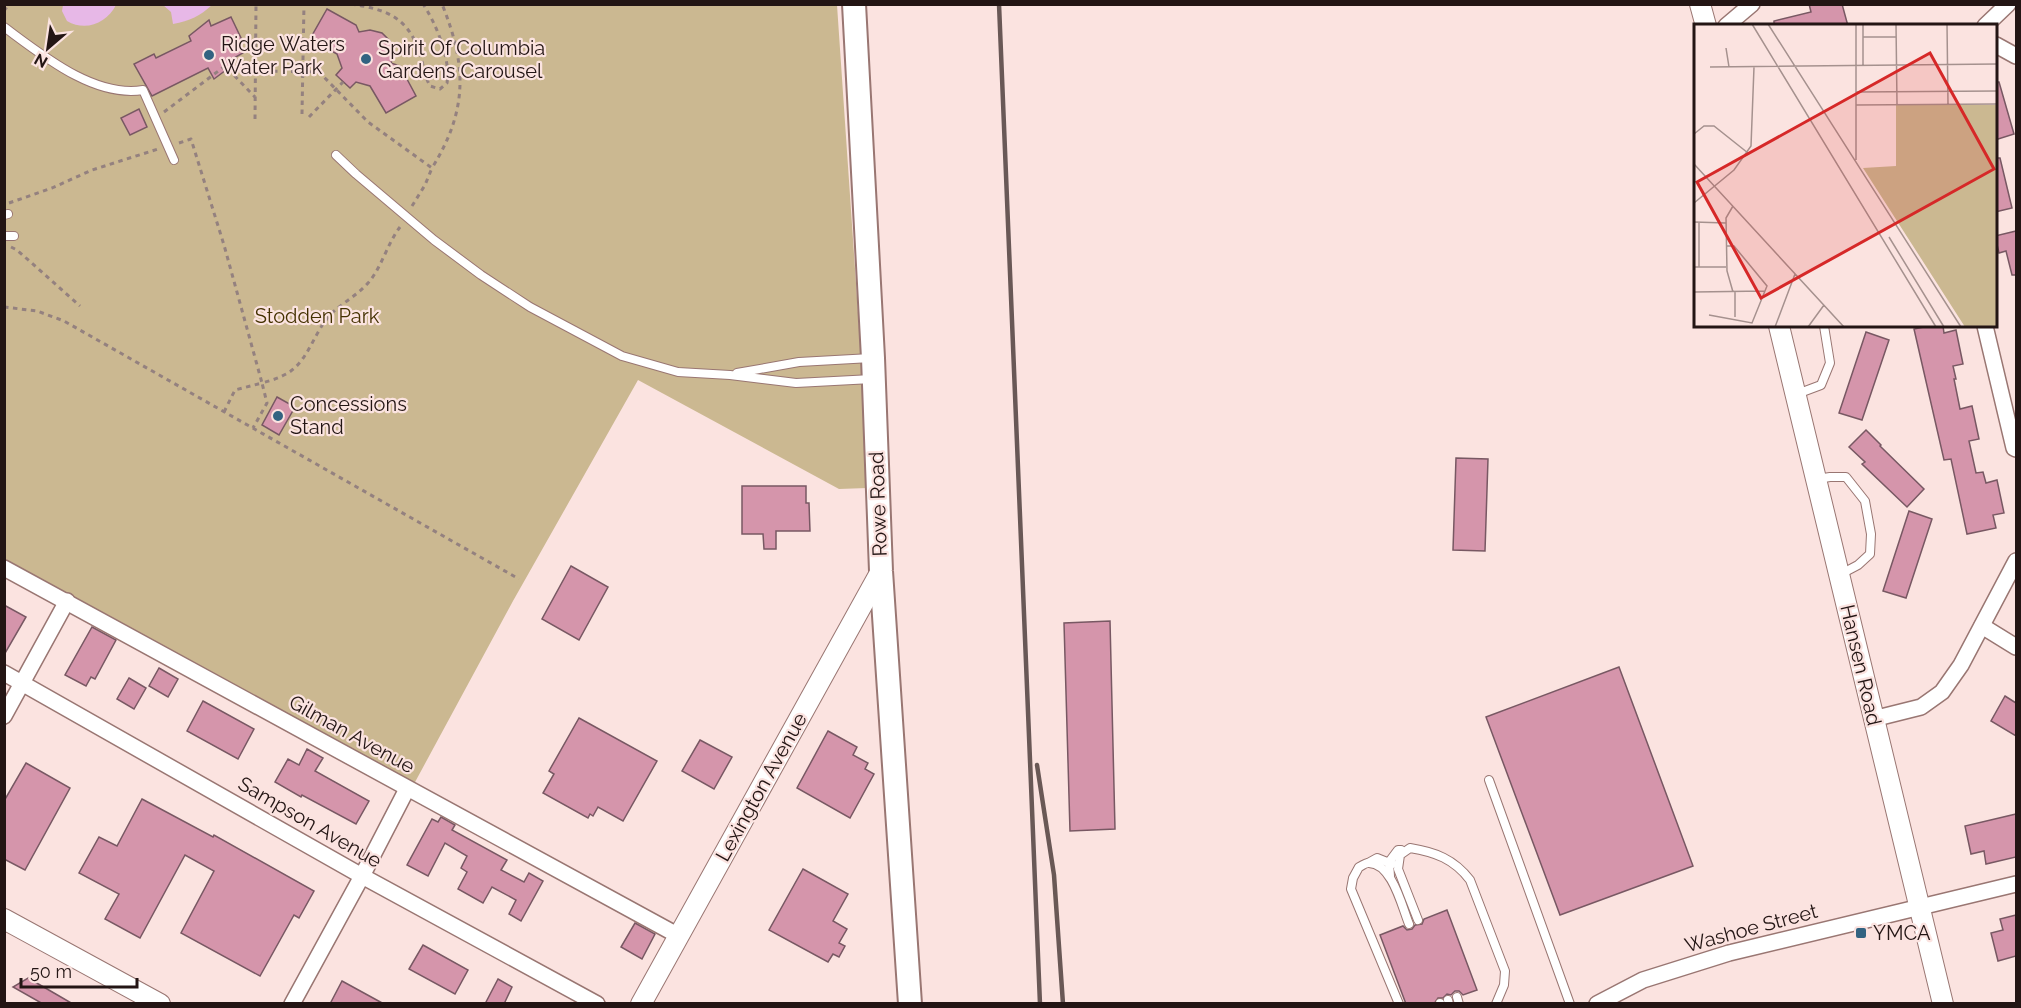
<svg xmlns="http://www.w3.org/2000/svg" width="2021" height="1008" viewBox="0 0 2021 1008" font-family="Raleway,sans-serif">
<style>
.green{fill:#cbb891}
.water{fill:#e7b8e7}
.building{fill:#d595ab;stroke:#785863;stroke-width:1.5}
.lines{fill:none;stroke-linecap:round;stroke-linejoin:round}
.service-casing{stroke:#997672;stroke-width:10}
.minor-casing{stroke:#997672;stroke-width:18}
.tertiary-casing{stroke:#997672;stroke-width:22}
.secondary-casing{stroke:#997672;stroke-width:26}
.path{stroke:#94817f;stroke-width:3;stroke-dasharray:4.5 4.5;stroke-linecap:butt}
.service{stroke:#fff;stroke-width:8}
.minor{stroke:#fff;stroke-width:15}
.tertiary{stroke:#fff;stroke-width:20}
.secondary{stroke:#fff;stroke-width:22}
.rail{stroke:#695856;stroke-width:4.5}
.poi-dot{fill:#326381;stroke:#fbe3e0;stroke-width:2}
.labels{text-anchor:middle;stroke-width:4.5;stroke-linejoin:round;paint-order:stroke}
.poi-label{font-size:20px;fill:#231514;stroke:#fbe3e0;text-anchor:start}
.park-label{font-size:20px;fill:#443100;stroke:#fbe3e0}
.street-label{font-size:20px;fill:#231514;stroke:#fbe3e0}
.inset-road{fill:none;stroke:#a5918e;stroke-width:1.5}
.view{fill:#d62828;fill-opacity:0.15;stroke:#d62828;stroke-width:3}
.inset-edge{fill:none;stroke:#231514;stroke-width:3}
</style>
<rect width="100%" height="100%" fill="#fbe3e0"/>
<!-- green -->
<polygon class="green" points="5,5 837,5 860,342 867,488 839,489 638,380 513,601 414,784 5,559"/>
<!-- water -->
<g class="water">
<path d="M63,5V4L116,5C107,23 86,32 67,21L62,11Z"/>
<path d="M163,5H212C200,16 190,21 173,24L171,12Z"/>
</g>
<!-- building -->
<g class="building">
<polygon points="1809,4 1842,4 1848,26 1774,26 1774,21 1811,12"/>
<polygon points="327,9 356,25 359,32 370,30 382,33 390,41 394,53 391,63 400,66 416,96 386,113 370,86 356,82 350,88 336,75 342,68 337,54 310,39"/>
<polygon points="231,17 242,40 238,43 243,53 232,59 234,64 214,79 208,68 152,96 134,64 154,54 156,58 191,41 189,36 209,20 211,26"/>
<polygon points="1995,82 1999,82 2014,134 1995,140"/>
<polygon points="139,109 147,127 130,135 121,118"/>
<polygon points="1995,158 2000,158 2012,208 1995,212"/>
<polygon points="2016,231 2016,275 2012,275 2006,251 1999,253 1995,236"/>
<polygon points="1929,326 1943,326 1944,333 1956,330 1963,364 1953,366 1956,379 1954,379 1960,409 1972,406 1979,439 1969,441 1976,473 1983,472 1986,483 1997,480 2004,513 1993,515 1996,528 1967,534 1951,459 1944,460 1914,329"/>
<polygon points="1866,332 1889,340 1862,420 1839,413"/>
<polygon points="277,397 295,407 279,435 262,425"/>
<polygon points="1866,430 1881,445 1880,446 1924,489 1907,507 1862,464 1865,462 1849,447"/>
<polygon points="1456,458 1488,459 1485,551 1453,550"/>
<polygon points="742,486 806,486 806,503 809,503 810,531 776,531 776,549 764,549 763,534 742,534"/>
<polygon points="1909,511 1932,519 1906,598 1883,591"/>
<polygon points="571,566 608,587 579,640 542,619"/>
<polygon points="4,605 26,617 4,655"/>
<polygon points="1110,621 1115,829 1070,831 1064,623"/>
<polygon points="92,627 116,640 95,679 91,677 86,686 65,675"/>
<polygon points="1619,667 1693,866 1560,915 1486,717"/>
<polygon points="159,668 178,679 168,697 149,686"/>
<polygon points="129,678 146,688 134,709 117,699"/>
<polygon points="2005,696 2016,703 2016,736 1991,721"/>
<polygon points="203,701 254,729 238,759 187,731"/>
<polygon points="579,718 657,761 623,821 598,807 593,816 590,814 588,818 543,793 554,774 549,771"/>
<polygon points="828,731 857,747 853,755 868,763 865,769 874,774 850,818 797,788"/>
<polygon points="700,740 732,757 714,789 682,771"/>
<polygon points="307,749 323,758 315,771 369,801 356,824 302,795 301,797 275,782 288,759 299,765"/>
<polygon points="26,763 70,788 25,870 4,859 4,801"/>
<polygon points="142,799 213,837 214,835 314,891 299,918 294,915 260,976 181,933 214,871 185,855 140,938 105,919 119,894 79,873 99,837 117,846"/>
<polygon points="2016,814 2016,857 1986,864 1984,851 1971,854 1965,826"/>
<polygon points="441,817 455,825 452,830 507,860 501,870 524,882 529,873 543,881 521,921 509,914 516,900 492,887 483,903 458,889 467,872 461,868 467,856 445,843 428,876 407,865 432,819 438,822"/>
<polygon points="803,869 848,894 833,921 847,929 839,943 845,946 839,957 833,954 828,962 769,930"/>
<polygon points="1447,910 1477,990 1463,995 1459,991 1455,991 1451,995 1447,994 1443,998 1438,998 1434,1004 1406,1004 1380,935 1403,926 1407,930 1412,929 1415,925 1422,924 1424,919"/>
<polygon points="2016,915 2016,956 1998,961 1991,933 2003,930 2000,919"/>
<polygon points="635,923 655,934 642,959 621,947"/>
<polygon points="423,945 468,970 455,994 409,969"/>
<polygon points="28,978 54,993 73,1004 43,1004 13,987"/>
<polygon points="498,979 512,987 504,1004 485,1004"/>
<polygon points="342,981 384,1004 330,1004"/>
</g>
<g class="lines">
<defs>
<g id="service">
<path d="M4,27C42,55 94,98 143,90L174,160"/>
<polyline points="336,155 356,174 434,240 481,275 530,307 622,356 678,372 730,375 796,383 872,379"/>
<polyline points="4,215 8,214"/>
<polyline points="4,236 14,236"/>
<polyline points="737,373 799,362 871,358"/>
<polyline points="1797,394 1821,385 1830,363 1824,326"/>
<polyline points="1817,479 1830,477 1846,477 1865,501 1871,534 1870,554 1858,565 1841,574"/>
<polyline points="1489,780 1570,1004"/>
<polyline points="1368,863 1377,858 1392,864"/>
<polyline points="1390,876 1389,862 1398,850 1401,850"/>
<path d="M1418,920L1398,869L1400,855L1410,848C1435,852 1454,859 1470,880L1505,971L1504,985L1496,1004"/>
<polyline points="1457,997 1459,1004"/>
<polyline points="1448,1000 1449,1004"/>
<polyline points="1440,1003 1440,1004"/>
<path d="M1399,1004L1351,889L1353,878L1359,867C1362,866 1365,863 1368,863C1392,862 1402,907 1409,924"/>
</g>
<g id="minor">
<polyline points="1726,26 1752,4"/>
<polyline points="1985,26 2008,4"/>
<polyline points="1996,45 2016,56"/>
<polyline points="1985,326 2014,448 2016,449"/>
<polyline points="4,568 679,936"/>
<polyline points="1982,626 2016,647"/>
<polyline points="4,673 362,876 597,1004"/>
<polyline points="4,716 67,601"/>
<polyline points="1873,719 1921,707 1942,692 1961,665 2016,561"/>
<polyline points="292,1004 362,876 407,789"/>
<polyline points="1597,1004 1643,980 1729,953 2016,884"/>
</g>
<g id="tertiary">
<polyline points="1700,4 1706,26"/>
<polyline points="1779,326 1943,1004"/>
<polyline points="4,919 160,1004"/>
<polyline points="641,1004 881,571"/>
</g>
<polyline id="secondary" points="854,4 873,358 881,571 910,1004"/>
</defs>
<!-- service casing -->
<use href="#service" class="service-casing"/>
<!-- minor casing -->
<use href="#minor" class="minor-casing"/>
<!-- tertiary casing -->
<use href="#tertiary" class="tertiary-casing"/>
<!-- secondary casing -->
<use href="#secondary" class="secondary-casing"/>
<!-- path -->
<g class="path">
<path d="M351,4C384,9 407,16 419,51C423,62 424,75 430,86L440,89L447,83C451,60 436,23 423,4"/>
<polyline points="4,11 9,4"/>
<path d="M255,71L319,72L368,122L432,168C468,110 467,66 442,4"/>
<polyline points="164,112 225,66 255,97"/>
<polyline points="302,114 304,4"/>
<polyline points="309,117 343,82"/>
<polyline points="255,119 256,4"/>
<path d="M179,143L191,139L224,245L262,383C269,381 277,379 284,375C306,365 312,338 326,320C337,305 355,298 368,283C382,267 387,244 400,227"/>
<polyline points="9,203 52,188 92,170 158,149"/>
<polyline points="412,206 425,185 432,168"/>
<polyline points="11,247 17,250 80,306"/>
<polyline points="4,307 37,311 64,321 519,579"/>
<polyline points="224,412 235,390 262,383 267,403 253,428"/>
</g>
<!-- service -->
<use href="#service" class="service"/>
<!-- minor -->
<use href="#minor" class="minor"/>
<!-- tertiary -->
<use href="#tertiary" class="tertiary"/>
<!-- secondary -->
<use href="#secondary" class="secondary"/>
<!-- rail -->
<g class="rail">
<polyline points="999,4 1040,1004"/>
<polyline points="1037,765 1054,875 1063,1004"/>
</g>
</g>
<!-- markers -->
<g class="poi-dot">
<circle cx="209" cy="55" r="6"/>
<circle cx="366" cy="59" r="6"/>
<circle cx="278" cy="416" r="6"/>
<rect x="1855" y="927" width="12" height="12" rx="3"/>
</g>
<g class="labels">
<!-- poi labels -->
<g class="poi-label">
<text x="221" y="51">Ridge Waters<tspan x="221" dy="23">Water Park</tspan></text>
<text x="378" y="55">Spirit Of Columbia<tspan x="378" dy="23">Gardens Carousel</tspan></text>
<text x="290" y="411">Concessions<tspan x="290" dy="23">Stand</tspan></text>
<text x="1873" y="940">YMCA</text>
</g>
<!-- park labels -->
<g class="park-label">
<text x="317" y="323">Stodden Park</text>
</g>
<!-- street labels -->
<g class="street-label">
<text transform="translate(878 504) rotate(-92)" y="7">Rowe Road</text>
<text transform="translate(1861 665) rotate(77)" y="7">Hansen Road</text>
<text transform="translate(352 734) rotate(29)" y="7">Gilman Avenue</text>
<text transform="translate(761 787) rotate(-61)" y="7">Lexington Avenue</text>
<text transform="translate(310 822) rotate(30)" y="7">Sampson Avenue</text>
<text transform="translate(1751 928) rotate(-15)" y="7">Washoe Street</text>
</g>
</g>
<!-- overview -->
<g transform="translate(1694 24)">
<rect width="303" height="303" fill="#fbe3e0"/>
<path d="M202,81H303V303H271L169,144L202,142Z" fill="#cbb891"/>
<path class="inset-road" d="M58,0L242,303M74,0L267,303M162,0V136M202,0L203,80M253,0L254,80M169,13H202M32,24L35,43M169,41V0M16,43L303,40M162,68L303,67M162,81L303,80M0,110L10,102H20L54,129M0,140L150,303M0,179L40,146L57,122L60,43M0,198L32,199M195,213L250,303M0,243H32M5,243V198M0,268L71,267M39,268L33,247L32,194L39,182M41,268V293M15,291L58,299L73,262L40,222H32M81,303L101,250M114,303L130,281"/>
<path class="view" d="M236,29L300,145L67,274L3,158Z"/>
<rect width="303" height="303" class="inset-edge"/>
</g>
<!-- border -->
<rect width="2021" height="1008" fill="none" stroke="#231514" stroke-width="12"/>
<!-- north arrow -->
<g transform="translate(48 48) rotate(209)" stroke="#fbe3e0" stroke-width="4.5" paint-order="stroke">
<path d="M0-4.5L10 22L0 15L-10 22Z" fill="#231514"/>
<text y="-9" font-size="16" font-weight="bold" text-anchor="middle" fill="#231514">N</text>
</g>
<!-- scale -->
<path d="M21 978v9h116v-9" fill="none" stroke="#231514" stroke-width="3"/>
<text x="30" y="978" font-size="18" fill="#231514" stroke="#fbe3e0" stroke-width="4.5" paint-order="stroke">50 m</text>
</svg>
